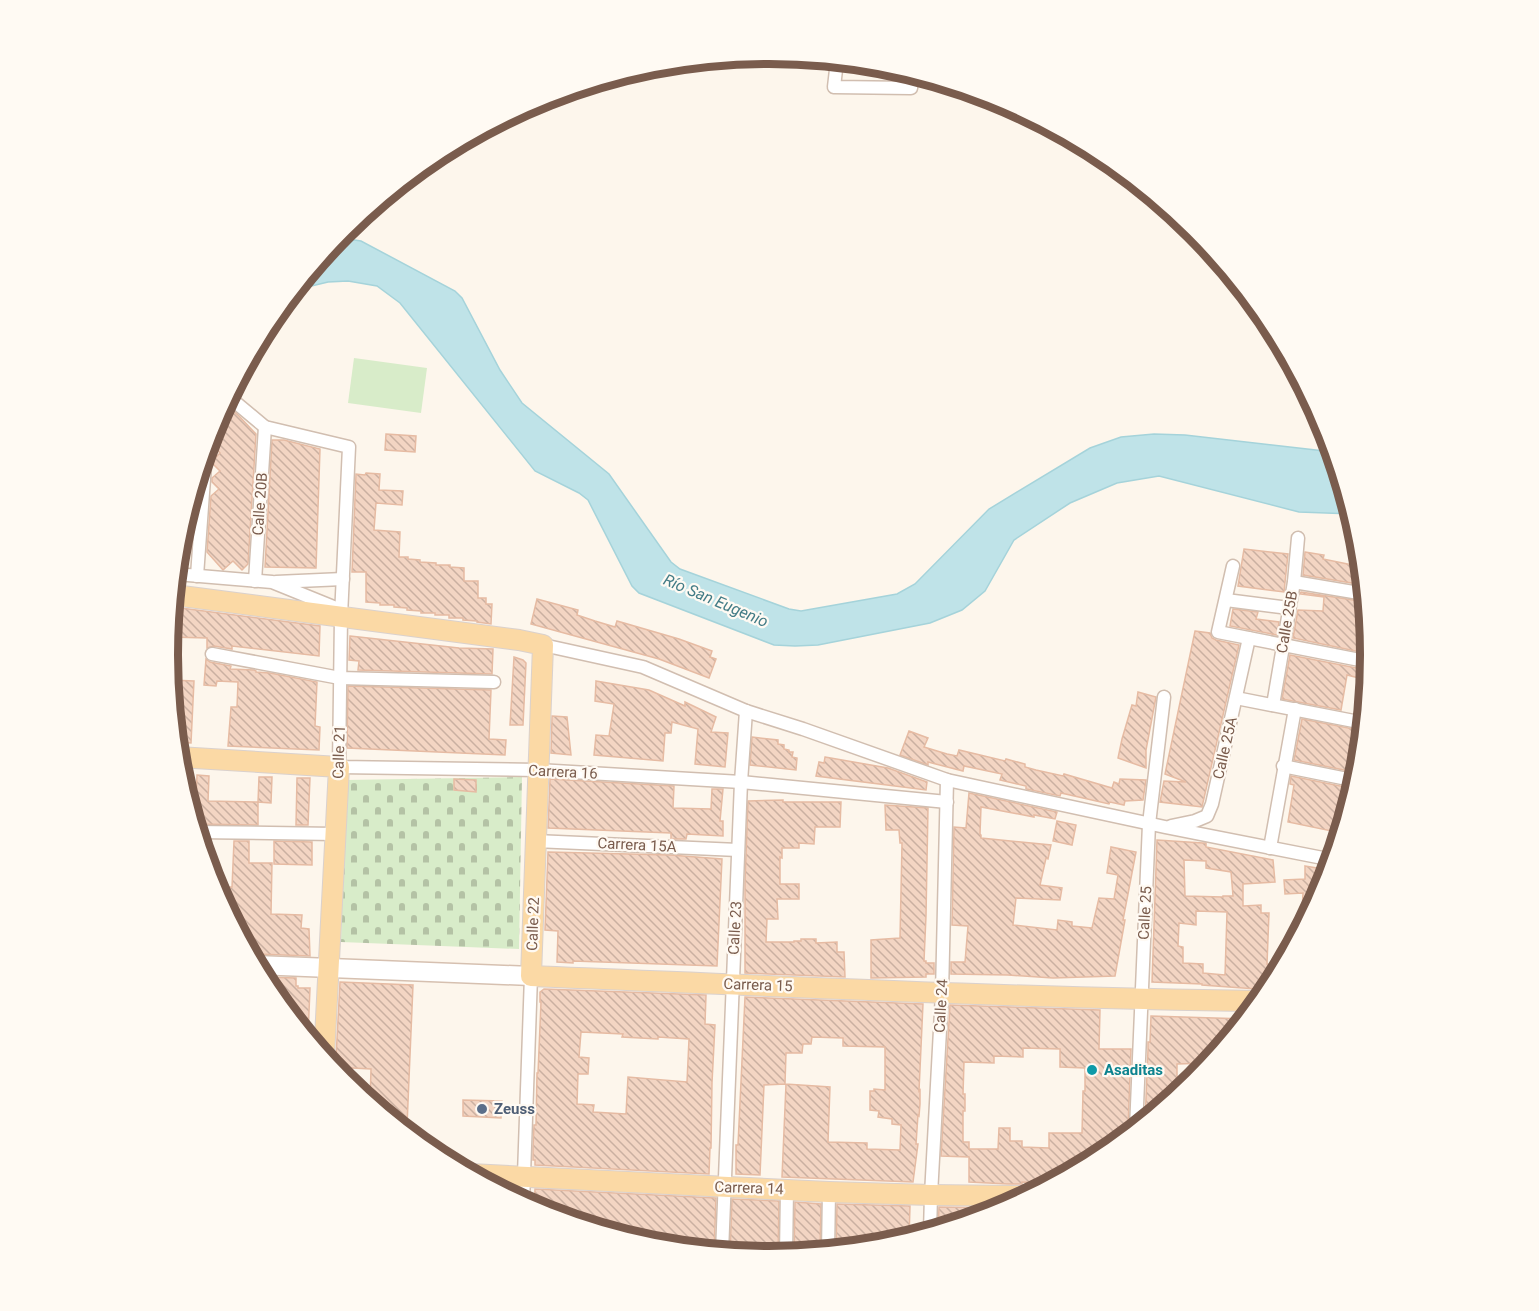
<svg xmlns="http://www.w3.org/2000/svg" width="1539" height="1311" viewBox="0 0 1539 1311" font-family="Roboto,sans-serif">
<style>
.cemetery{fill:url(#cemetery-stones)}
.park{fill:#d8ecc9}
.water{fill:#bfe3e8;stroke:#a5d3da;stroke-width:1.5}
.building{fill:url(#building-back-hatch);stroke:#e6bba3;stroke-width:1.5;fill-rule:evenodd}
.lines{fill:none;stroke-linecap:round;stroke-linejoin:round}
.street-casing{stroke:#d1beb0;stroke-width:15}
.secondary-casing{stroke:#d6c0b0;stroke-width:21}
.primary-casing{stroke:#dad1cd;stroke-width:22}
.street{stroke:#fff;stroke-width:12}
.secondary{stroke:#fff;stroke-width:18}
.primary{stroke:#fbd9a5;stroke-width:20}
.culture-dot{fill:#0f9aa8;stroke:#fffaf3;stroke-width:2}
.service-dot{fill:#5c6f8a;stroke:#fffaf3;stroke-width:2}
.labels{text-anchor:middle;stroke-width:4.5;stroke-linejoin:round;paint-order:stroke}
.street-label{font-size:15px;fill:#7a5c4d;stroke:#fffaf3}
.culture-label{font-size:15px;font-weight:bold;fill:#0d838f;stroke:#fffaf3;text-anchor:start}
.service-label{font-size:15px;font-weight:bold;fill:#4e5e75;stroke:#fffaf3;text-anchor:start}
.water-label{font-size:16px;font-style:italic;fill:#437c86;stroke:#fffaf3}
.rim{fill:none;stroke:#7a5c4d;stroke-width:8}
</style>
<defs>
<pattern id="cemetery-stones" width="16" height="16" patternUnits="userSpaceOnUse" patternTransform="scale(1.5)"><rect width="16" height="16" fill="#d8ecc9"/><path d="M2 7V4a2 2 0 0 1 4 0v3zM10 15v-3a2 2 0 0 1 4 0v3z" fill="#b4c2a5"/></pattern>
<pattern id="building-back-hatch" width="6" height="6" patternUnits="userSpaceOnUse" patternTransform="scale(1.5)"><rect width="6" height="6" fill="#f3d5c3"/><path d="M-1 5l2 2M0 0l6 6M5-1l2 2" fill="none" stroke="#cab0a1"/></pattern>
</defs>
<rect width="100%" height="100%" fill="#fdf6ec"/>
<!-- cemetery -->
<polygon class="cemetery" points="522,777 519,949 341,942 345,780"/>
<!-- park -->
<polygon class="park" points="354,358 427,368 421,413 348,403"/>
<!-- water -->
<polygon class="water" points="348,239 361,241 455,291 462,298 500,370 522,403 609,474 671,562 680,569 789,609 801,611 897,594 915,584 989,509 1090,448 1121,437 1154,434 1185,435 1333,452 1352,514 1299,512 1159,476 1117,483 1070,503 1014,540 985,591 962,610 930,623 818,645 795,646 774,645 639,593 632,586 588,500 579,493 535,471 400,303 377,286 348,281 328,282 295,290 336,241"/>
<!-- building -->
<g class="building">
<polygon points="225,404 239,416 256,434 248,564 242,570 233,561 223,570 207,552 211,496 219,489 212,482 212,478 220,471 213,464 214,459 220,453 212,444 221,435 213,427 222,417 220,414"/>
<polygon points="386,434 416,436 415,452 385,450"/>
<polygon points="272,440 284,440 320,449 316,568 265,567"/>
<polygon points="366,473 380,474 379,490 403,491 402,505 376,503 374,530 400,532 399,557 408,557 408,559 420,560 420,562 436,563 436,565 450,565 450,567 464,568 464,581 478,581 478,598 486,598 486,604 492,604 491,624 477,622 477,621 463,620 463,618 449,618 449,615 435,615 435,613 421,613 421,611 407,610 407,608 394,607 394,605 380,605 380,603 366,602 366,572 352,572 356,474 365,475"/>
<polygon points="190,503 194,506 191,549 185,555 179,549 180,538"/>
<polygon points="1244,549 1288,554 1284,592 1238,586"/>
<polygon points="1305,552 1324,555 1323,559 1362,567 1364,585 1303,575"/>
<polygon points="1301,592 1366,602 1370,654 1293,638 1298,610 1323,611 1324,597 1300,594"/>
<polygon points="537,599 578,610 577,615 595,621 615,627 617,621 679,639 712,651 710,657 716,659 709,678 659,659 531,624"/>
<polygon points="173,607 320,626 319,656 232,646 232,649 214,646 207,648 207,638 170,637"/>
<polygon points="1233,609 1258,612 1256,619 1279,622 1277,635 1230,626"/>
<polygon points="1195,631 1210,633 1212,638 1216,640 1239,645 1202,807 1160,802 1164,781 1186,782 1165,774"/>
<polygon points="350,636 459,648 493,649 492,674 358,670 359,661 349,660"/>
<polygon points="1290,655 1367,670 1366,672 1360,671 1359,678 1347,675 1341,710 1282,699"/>
<polygon points="514,657 523,660 526,663 523,725 510,725"/>
<polygon points="206,659 210,662 231,666 230,669 254,670 256,671 256,672 270,673 317,682 315,726 320,727 319,750 228,746 231,707 237,707 238,682 217,681 216,686 204,685"/>
<polygon points="170,680 194,681 191,743 177,742"/>
<polygon points="596,681 649,690 685,706 685,702 716,717 711,732 728,733 725,767 695,764 698,729 672,722 671,733 665,733 663,761 594,755 596,735 609,736 614,704 595,701"/>
<polygon points="348,686 491,690 489,739 506,740 505,755 347,748"/>
<polygon points="1138,692 1156,697 1146,750 1146,768 1118,758 1122,739 1132,705 1136,706"/>
<polygon points="552,716 567,717 571,755 551,753"/>
<polygon points="1302,719 1364,731 1359,773 1294,760"/>
<polygon points="909,731 928,738 924,747 947,754 957,756 959,750 1005,761 1006,759 1025,764 1025,767 1036,770 1063,776 1064,774 1112,788 1114,782 1119,784 1120,779 1146,780 1143,800 1125,801 1124,805 1110,802 1109,804 1061,793 1060,796 1026,789 1026,786 1000,780 1002,774 964,766 963,771 928,762 928,765 900,755"/>
<polygon points="752,737 778,740 778,744 784,745 784,749 789,750 789,752 793,752 792,757 797,758 796,770 750,765"/>
<polygon points="825,757 888,768 927,782 926,790 816,776 819,762 824,763"/>
<polygon points="197,775 209,776 208,801 258,802 258,825 195,824"/>
<polygon points="1291,776 1355,789 1341,833 1288,822 1294,785 1290,784"/>
<polygon points="259,777 272,777 271,803 258,802"/>
<polygon points="297,778 310,778 308,825 296,825"/>
<polygon points="454,779 476,780 476,792 454,790"/>
<polygon points="550,779 674,786 673,808 711,809 712,789 723,789 720,821 723,821 723,836 687,834 686,839 671,839 671,833 548,828"/>
<polygon points="969,793 1057,812 1055,819 1034,815 1034,817 981,807 980,834 981,835 981,838 1051,845 1048,859 1046,858 1040,885 1062,888 1060,900 1016,898 1013,925 1057,930 1058,920 1072,922 1072,926 1092,928 1099,898 1114,899 1118,875 1107,873 1111,847 1136,852 1123,920 1125,920 1115,976 1053,978 1008,975 951,974 951,962 965,962 968,926 952,925 954,827 966,828"/>
<polygon points="783,800 783,802 841,802 840,827 815,827 814,844 799,843 799,848 782,848 782,858 780,857 780,884 799,884 799,899 777,899 778,919 767,919 766,942 794,942 794,941 801,941 801,939 816,939 816,943 837,942 837,952 844,952 845,977 745,973 745,882 748,801"/>
<polygon points="885,805 928,808 926,916 924,961 926,961 926,963 934,963 934,974 926,974 926,977 871,978 871,940 900,938 902,843 900,843 899,830 886,830"/>
<polygon points="1057,821 1076,825 1072,845 1053,841"/>
<path d="M1157,840L1203,843H1206V847L1273,860L1275,882L1243,884V906L1261,905V913H1269L1267,964L1283,965L1270,990L1202,985V984L1152,982ZM1184,860L1206,861V868L1231,872L1233,896H1223V897L1185,896ZM1196,911L1227,912L1225,975L1203,973V964L1183,963V947L1178,946L1179,923L1196,925Z"/>
<polygon points="234,841 249,841 249,863 272,863 271,914 302,915 301,928 309,929 310,956 256,954 251,955 214,887 232,887"/>
<polygon points="274,841 312,842 312,865 274,864"/>
<polygon points="548,852 670,855 722,859 717,966 573,961 573,963 557,962 558,931 545,930"/>
<polygon points="1305,866 1330,870 1325,886 1301,931 1303,893 1285,894 1284,880 1305,879"/>
<polygon points="262,977 296,978 296,986 298,986 298,988 310,988 308,1037 269,989"/>
<polygon points="340,982 413,985 407,1126 399,1126 370,1102 371,1069 333,1067 332,1066 336,1058"/>
<path d="M544,989L706,995L705,1024L715,1025L712,1083L711,1148H710L709,1174L535,1165V1160H533V1147L534,1125H536L537,1073H538L541,1002H540V992ZM581,1032L623,1034L622,1037L658,1039V1037L689,1039L687,1082L628,1077L626,1114L593,1112L594,1105L577,1104L578,1074H588L589,1058L579,1057Z"/>
<polygon points="745,997 923,1004 919,1091 920,1090 920,1104 919,1116 918,1115 916,1144 918,1144 913,1182 782,1177 786,1084 830,1087 828,1142 867,1143 867,1149 900,1150 901,1125 892,1124 892,1119 878,1117 879,1111 870,1110 870,1091 874,1091 874,1089 885,1090 885,1047 843,1046 843,1038 812,1037 811,1044 803,1044 802,1053 786,1053 785,1084 764,1085 760,1175 736,1174 736,1145 738,1145"/>
<path d="M950,1005L1100,1010L1099,1049H1131L1128,1129L1130,1134L1103,1156L1052,1183L1022,1182V1184H1008L969,1182V1157L941,1156ZM1023,1048L1060,1049V1067L1085,1068V1091H1083L1082,1133H1049V1148L1022,1147V1141H1010V1128H999L998,1149H969V1142H963V1111H965V1094H963L964,1062L994,1063V1056L1023,1057Z"/>
<polygon points="1151,1016 1246,1019 1209,1063 1177,1064 1177,1096 1145,1122 1148,1050 1148,1042 1150,1042"/>
<polygon points="463,1100 502,1101 501,1118 463,1116"/>
<polygon points="535,1189 716,1198 714,1252 652,1245 645,1243 646,1236 619,1236 539,1211 534,1208"/>
<polygon points="732,1199 779,1201 778,1256 769,1257 730,1253"/>
<polygon points="795,1202 821,1204 820,1252 794,1255"/>
<polygon points="837,1204 910,1206 909,1239 887,1245 887,1240 854,1239 854,1249 836,1250"/>
<polygon points="939,1207 1006,1208 999,1211 938,1230"/>
</g>
<g class="lines">
<defs>
<g id="street">
<polyline points="837,61 834,87 911,88 913,73"/>
<polyline points="229,397 265,427 349,447 341,616 339,767 538,770 741,782 947,802"/>
<polyline points="1233,566 1218,632 1370,662"/>
<polyline points="176,574 272,582 341,610"/>
<polyline points="197,576 206,451"/>
<polyline points="255,581 265,427"/>
<polyline points="276,582 343,579"/>
<polyline points="1294,582 1365,594"/>
<polyline points="1226,600 1289,608"/>
<polyline points="543,645 643,667 746,711 803,729 947,780 1165,827 1333,860"/>
<polyline points="212,654 340,678 494,682"/>
<polyline points="1236,698 1364,723"/>
<polyline points="1273,705 1294,582 1298,538"/>
<polyline points="1283,766 1357,781"/>
<polyline points="1171,826 1195,821 1207,816 1212,804 1249,638"/>
<polyline points="197,832 335,834"/>
<polyline points="535,841 738,850"/>
<polyline points="1270,848 1295,709"/>
<polyline points="1136,1129 1149,824 1164,697"/>
<polyline points="523,1203 531,976"/>
<polyline points="930,1232 931,1195 942,993 947,780"/>
<polyline points="828,1251 829,1192"/>
<polyline points="722,1252 741,782 746,711"/>
<polyline points="786,1255 787,1189"/>
</g>
<polyline id="secondary" points="256,965 531,976"/>
<g id="primary">
<path d="M174,595L519,640L543,645L531,976C774,986 1017,998 1260,1001"/>
<polyline points="178,757 339,767 324,1057"/>
<polyline points="470,1174 829,1192 931,1195 1028,1196"/>
</g>
</defs>
<!-- street casing -->
<use href="#street" class="street-casing"/>
<!-- secondary casing -->
<use href="#secondary" class="secondary-casing"/>
<!-- primary casing -->
<use href="#primary" class="primary-casing"/>
<!-- street -->
<use href="#street" class="street"/>
<!-- secondary -->
<use href="#secondary" class="secondary"/>
<!-- primary -->
<use href="#primary" class="primary"/>
</g>
<!-- markers -->
<circle class="culture-dot" cx="1092" cy="1070" r="6"/>
<circle class="service-dot" cx="482" cy="1109" r="6"/>
<g class="labels">
<!-- street labels -->
<g class="street-label">
<text transform="translate(260 504) rotate(-86)" y="5">Calle 20B</text>
<text transform="translate(1287 622) rotate(-80)" y="5">Calle 25B</text>
<text transform="translate(1225 748) rotate(-77)" y="5">Calle 25A</text>
<text transform="translate(339 752) rotate(-88)" y="5">Calle 21</text>
<text transform="translate(563 772) rotate(3)" y="5">Carrera 16</text>
<text transform="translate(637 845) rotate(3)" y="5">Carrera 15A</text>
<text transform="translate(1145 913) rotate(-87)" y="5">Calle 25</text>
<text transform="translate(533 924) rotate(-88)" y="5">Calle 22</text>
<text transform="translate(735 928) rotate(-87)" y="5">Calle 23</text>
<text transform="translate(758 985) rotate(2)" y="5">Carrera 15</text>
<text transform="translate(941 1006) rotate(-87)" y="5">Calle 24</text>
<text transform="translate(749 1188) rotate(2)" y="5">Carrera 14</text>
</g>
<!-- culture labels -->
<g class="culture-label">
<text x="1104" y="1075">Asaditas</text>
</g>
<!-- service labels -->
<g class="service-label">
<text x="494" y="1114">Zeuss</text>
</g>
<!-- water labels -->
<g class="water-label">
<text transform="translate(716 600) rotate(23)" y="6">Río San Eugenio</text>
</g>
</g>
<!-- crop -->
<path d="M0 0H1539V1311H0ZM178 655a591 591 0 1 1 1182 0a591 591 0 1 1-1182 0Z" fill="#fffaf3" fill-rule="evenodd"/>
<path class="rim" d="M178 655a591 591 0 1 1 1182 0a591 591 0 1 1-1182 0Z"/>
</svg>
